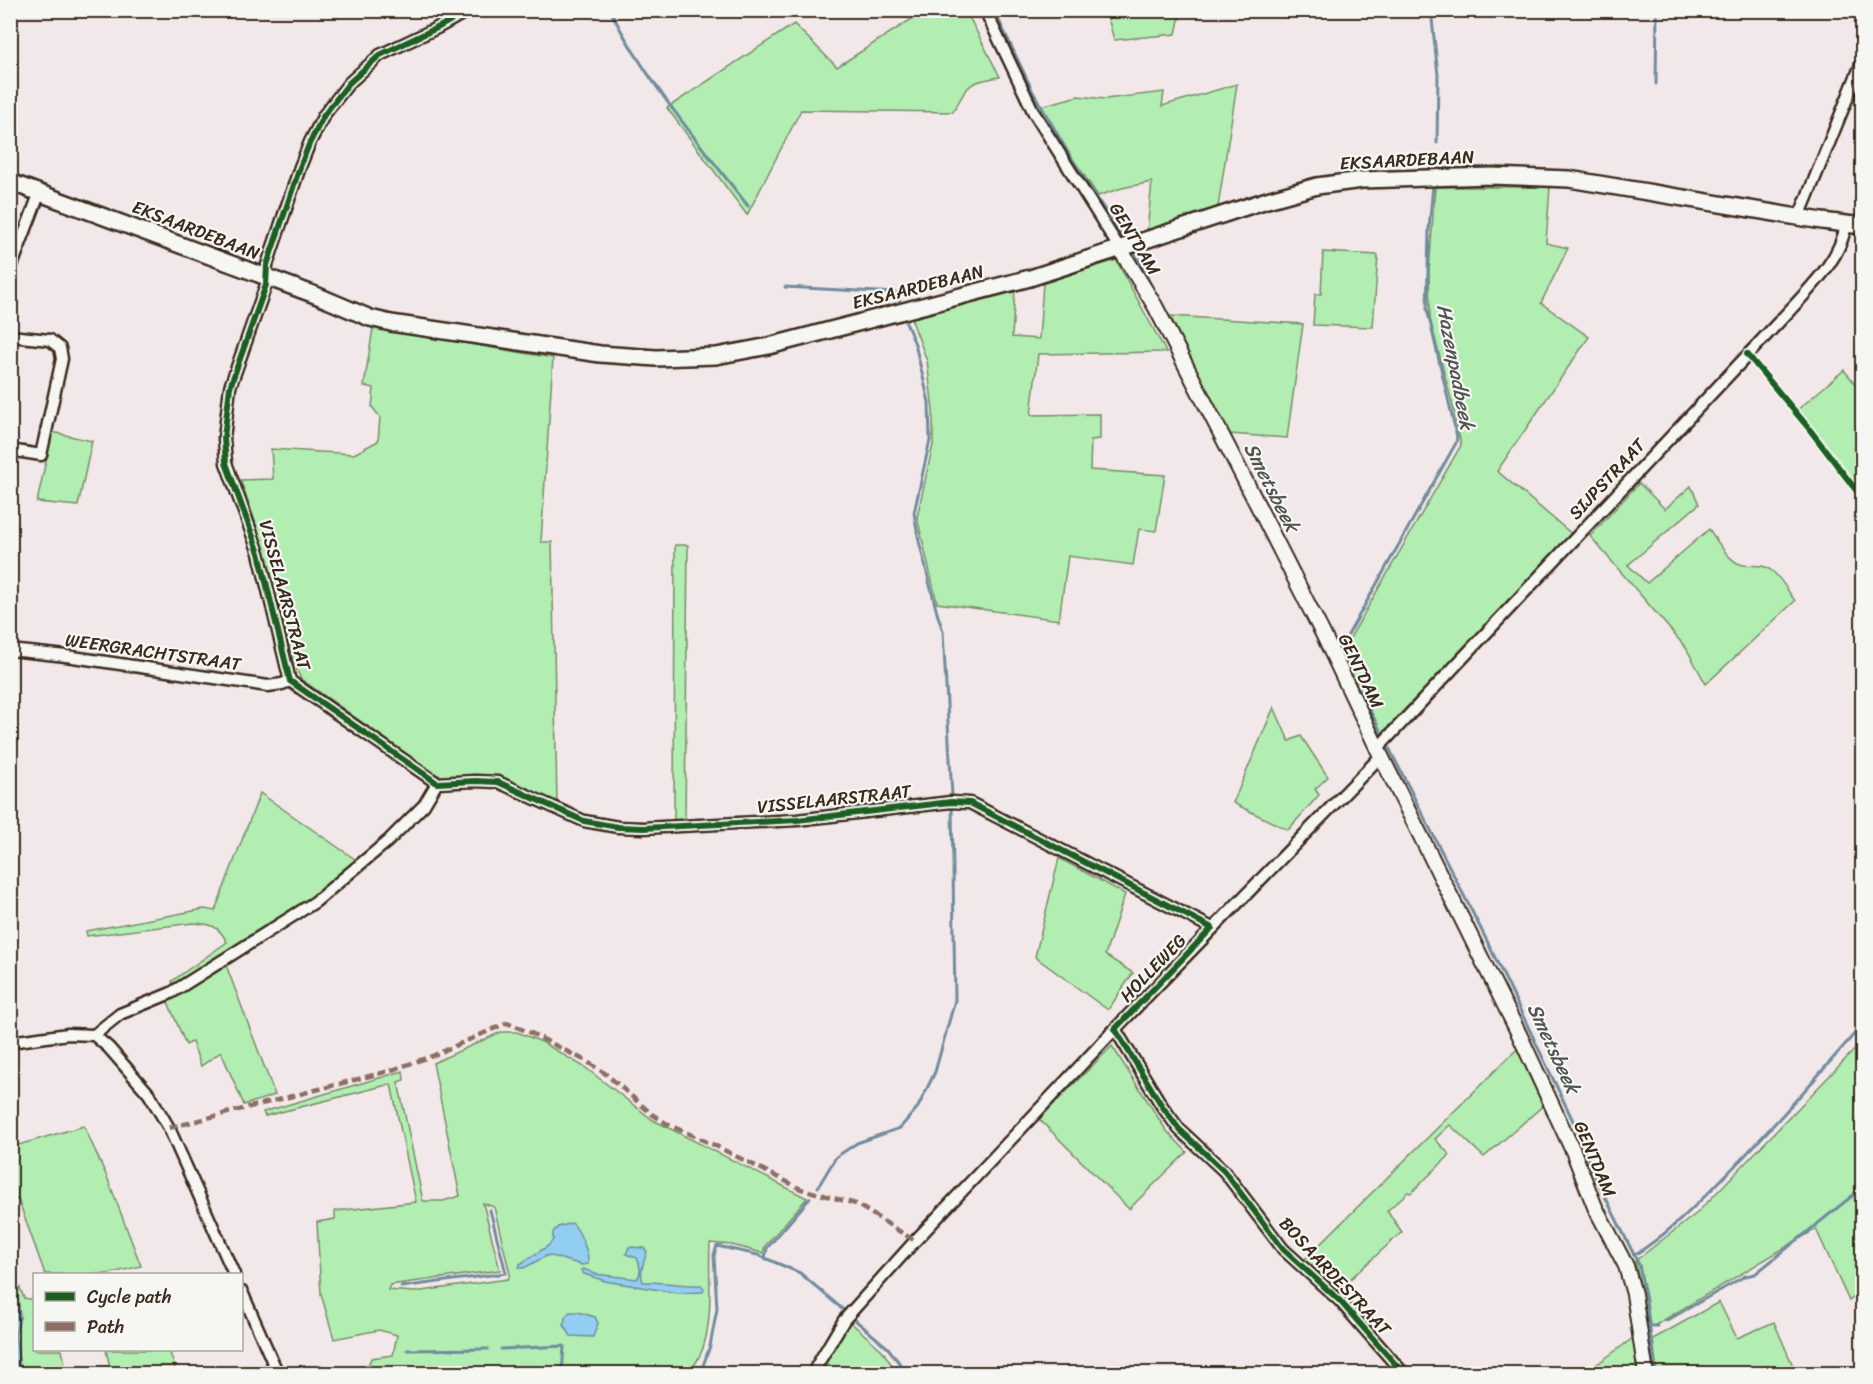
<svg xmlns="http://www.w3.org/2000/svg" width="1873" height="1384" viewBox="0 0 1873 1384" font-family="Sriracha,sans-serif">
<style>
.green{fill:#b2edb2;stroke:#768c68;stroke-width:1.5;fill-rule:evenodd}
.water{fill:#92cef2;stroke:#6f8c9d;stroke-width:1.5}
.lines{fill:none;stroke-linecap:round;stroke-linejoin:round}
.stream{stroke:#6f8c9d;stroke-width:3}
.minor-casing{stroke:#3b2a1e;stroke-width:15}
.tertiary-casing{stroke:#3b2a1e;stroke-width:18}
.secondary-casing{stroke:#3b2a1e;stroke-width:20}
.minor{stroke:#f6f6f2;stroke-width:10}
.tertiary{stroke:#f6f6f2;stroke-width:14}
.secondary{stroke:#f6f6f2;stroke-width:15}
.quiet{stroke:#8d6e63;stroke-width:4.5;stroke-dasharray:9 4.5;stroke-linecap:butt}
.cycleway-casing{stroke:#f6f6f2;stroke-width:10}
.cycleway{stroke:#1b5e20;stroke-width:6}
.labels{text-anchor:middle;stroke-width:4.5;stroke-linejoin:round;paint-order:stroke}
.street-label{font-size:18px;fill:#3b2a1e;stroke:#f6f6f2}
.water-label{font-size:20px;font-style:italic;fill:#515353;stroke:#f6f6f2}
</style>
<rect width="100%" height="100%" fill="#f3e8e9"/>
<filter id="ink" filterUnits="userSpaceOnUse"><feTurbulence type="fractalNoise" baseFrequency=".0167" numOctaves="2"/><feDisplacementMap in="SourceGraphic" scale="12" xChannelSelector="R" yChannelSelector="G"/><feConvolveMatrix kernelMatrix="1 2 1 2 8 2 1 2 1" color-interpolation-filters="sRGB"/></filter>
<g filter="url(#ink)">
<!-- green -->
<g class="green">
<path d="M924,11H966L1000,77C967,82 969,84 953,112L801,110L747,215L667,108L794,24L837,67Z"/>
<polygon points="1106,11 1106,10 1181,11 1176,34 1114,40"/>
<polygon points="1237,84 1218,207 1147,231 1152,182 1122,188 1098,196 1038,107 1078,96 1105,99 1164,92 1162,106"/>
<polygon points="1435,187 1550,187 1546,243 1568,248 1541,303 1589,337 1497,471 1573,535 1380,735 1342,652 1461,445 1454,411 1430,319 1429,271"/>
<polygon points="1323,252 1378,255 1373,327 1313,325 1315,294 1321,294"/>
<polygon points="1116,260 1166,352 1038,354 1031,415 1100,414 1100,439 1091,440 1090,470 1165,475 1156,531 1139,529 1133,565 1068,556 1059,620 937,603 917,517 933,445 933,410 927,361 911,318 1015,289 1012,337 1039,339 1043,283"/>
<polygon points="1170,316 1303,324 1287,438 1229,434"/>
<path d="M373,328L553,358L541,542H552L557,803L497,777H443L435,774L301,679C290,658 288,640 282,617C269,571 258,524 240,480L273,479L271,449L354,454L378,441L380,417L372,407L374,388L364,386Z"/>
<polygon points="1844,370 1862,392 1862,493 1796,411"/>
<polygon points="52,432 92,441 78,506 37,502"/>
<path d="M1639,483L1665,509L1691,486L1699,504L1628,565L1647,583L1709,529C1716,539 1728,560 1740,564C1751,568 1762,562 1772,571C1781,578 1788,591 1795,601L1706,684L1686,648L1590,536Z"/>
<polygon points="675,545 688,545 685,819 674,821"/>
<polygon points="1274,707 1289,741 1301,736 1328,777 1315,789 1319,795 1288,830 1233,803"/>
<path d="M260,793L359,862L316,896L174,987L172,981L227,942C218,925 211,924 193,923L87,936L86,931L204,909L215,911Z"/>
<polygon points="1059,858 1125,894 1105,955 1133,973 1108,1010 1035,957"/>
<polygon points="226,965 275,1095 244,1105 221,1052 201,1066 192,1042 186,1045 168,1002"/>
<path d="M501,1032H517L542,1042L586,1068L653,1120L807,1198L765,1246L763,1253L732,1245L710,1243C708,1277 714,1314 703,1348C700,1357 694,1365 690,1373H365L371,1358L393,1355L397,1335L379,1330L334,1339L321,1294L317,1222L335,1219V1211L416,1202L391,1084L265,1116L263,1112L403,1071L404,1080L398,1082L423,1201H443L460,1196L433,1063ZM483,1203L494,1207L510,1274L508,1279L414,1292L388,1290L390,1285L500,1270Z"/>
<polygon points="1862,1042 1862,1291 1849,1301 1816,1229 1649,1329 1635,1261 1697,1213"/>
<polygon points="1112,1046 1166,1130 1187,1152 1129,1209 1039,1119"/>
<polygon points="1518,1048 1545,1104 1484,1157 1450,1125 1435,1139 1450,1155 1411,1193 1408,1192 1387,1211 1402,1232 1335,1293 1301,1263"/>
<polygon points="84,1126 107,1177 141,1266 108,1274 45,1274 18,1199 11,1201 11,1147"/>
<polygon points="11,1266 24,1298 34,1300 34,1350 62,1350 67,1373 21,1373 15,1335 20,1317 18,1299 11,1284"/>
<polygon points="1719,1302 1737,1338 1774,1322 1796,1373 1657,1373 1653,1339"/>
<polygon points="849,1321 882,1350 897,1373 820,1374 821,1366"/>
<polygon points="1633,1338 1638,1373 1585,1373"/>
<polygon points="106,1350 169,1350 177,1373 83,1373 110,1367"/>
</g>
<!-- water -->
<g class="water">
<path d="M572,1223C579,1229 590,1255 588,1264L582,1265L548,1255L524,1268H519L520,1264L548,1246L553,1240V1232L558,1227Z"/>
<path d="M629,1247L644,1248L647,1252C644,1261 639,1273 643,1282C662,1281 681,1286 701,1285L704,1289L703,1292L678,1293L605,1281L584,1274L581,1270L584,1269L595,1274L637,1279C642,1273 640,1264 637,1258L626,1254Z"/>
<polygon points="10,1284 18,1299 20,1317 15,1335 21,1373 11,1373"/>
<polygon points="570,1312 578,1312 595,1317 598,1323 593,1337 571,1336 564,1325 565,1317"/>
</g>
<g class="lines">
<!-- stream -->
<g class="stream">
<path d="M610,10C646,81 699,143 748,206"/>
<polyline points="994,10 1033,92 1070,156 1122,237"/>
<polyline points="1431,10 1438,75 1437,143"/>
<polyline points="1656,84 1657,10"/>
<polyline points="1135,253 1157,297"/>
<polyline points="785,287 897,293 900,302"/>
<polyline points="904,318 915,344 929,402 930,440 914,513 919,541 937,613 943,631 952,796"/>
<polyline points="1322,618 1382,734"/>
<polyline points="1348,635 1456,443 1457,437 1427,309 1429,229 1433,185"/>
<polyline points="1389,748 1487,941 1576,1127 1594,1174 1639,1265 1646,1301 1656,1374"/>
<polyline points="818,1187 836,1157 857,1143 900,1128 918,1107 935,1072 955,1000 952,805"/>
<path d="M1634,1255C1669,1234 1698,1203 1727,1174C1774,1126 1818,1076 1862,1025"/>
<polyline points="765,1258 767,1248 810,1198"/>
<polyline points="401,1287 506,1273 490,1210"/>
<polyline points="1666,1321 1745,1276 1755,1274 1862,1188"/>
<polyline points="1650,1326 1658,1326"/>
<polyline points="501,1349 564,1346 562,1374"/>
<polyline points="407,1350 488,1349"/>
<polyline points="700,1374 710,1346 717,1309 714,1255 717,1246 758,1255 800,1273 888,1348 900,1364 905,1374"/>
<polyline points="1847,1374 1862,1367"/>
</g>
<defs>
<g id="minor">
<polyline points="469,10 439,27 380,55 349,83 324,115 310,142 300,167 267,265 266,285 230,387 224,438 226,463 259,553 290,681 437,783 475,781 498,782 584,821 618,827 643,828 797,820 951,802 970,803 1212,928"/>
<polyline points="985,10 1034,113 1120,249"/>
<polyline points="1799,217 1862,62"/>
<polyline points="10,271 40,192"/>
<polyline points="10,336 50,340 60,348 62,359 41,455 10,450"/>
<polyline points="10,650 66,656 268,686 282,684 290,681"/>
<path d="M1378,748L1791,309C1813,285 1841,258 1846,224"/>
<polyline points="1115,1029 1162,1106 1179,1129 1224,1171 1283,1249 1340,1301 1404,1374"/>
<polyline points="94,1035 120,1014 171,993 315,902 388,841 424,805 437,783"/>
<polyline points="10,1042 68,1034 94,1035 109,1048 149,1094 169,1128 234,1274"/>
<polyline points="242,1292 278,1374"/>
<polyline points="815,1374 816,1367 844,1320 915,1241 1115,1029 1381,756"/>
</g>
<polyline id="tertiary" points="1120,249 1155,306 1253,496 1323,634 1381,756 1519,1034 1573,1151 1595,1207 1626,1266 1634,1294 1646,1374"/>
<polyline id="secondary" points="10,182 318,296 370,318 391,323 600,354 656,358 716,356 769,346 1030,278 1267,200 1317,186 1362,180 1491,176 1569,179 1822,221 1862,226"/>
</defs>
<!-- minor casing -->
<use href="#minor" class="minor-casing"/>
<!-- tertiary casing -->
<use href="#tertiary" class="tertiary-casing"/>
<!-- secondary casing -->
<use href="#secondary" class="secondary-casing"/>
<!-- minor -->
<use href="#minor" class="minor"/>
<!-- tertiary -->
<use href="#tertiary" class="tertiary"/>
<!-- secondary -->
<use href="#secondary" class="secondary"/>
<!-- quiet -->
<polyline class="quiet" points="169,1128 389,1071 432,1056 507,1023 531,1033 586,1061 606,1074 653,1115 669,1125 714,1145 801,1189 856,1204 915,1241"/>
<defs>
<g id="cycleway">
<polyline points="469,10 439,27 380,55 349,83 324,115 310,142 300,167 267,265 266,285 230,387 224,438 226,463 259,553 290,681 437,783 475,781 498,782 584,821 618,827 643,828 797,820 951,802 970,803 1212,928 1115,1029 1162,1106 1179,1129 1224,1171 1283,1249 1340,1301 1404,1374"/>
<polyline points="1747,354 1807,426 1862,498"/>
</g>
</defs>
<!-- cycleway casing -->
<use href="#cycleway" class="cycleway-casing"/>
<!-- cycleway -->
<use href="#cycleway" class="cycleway"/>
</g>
</g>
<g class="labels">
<!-- street labels -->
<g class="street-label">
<text transform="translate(1407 160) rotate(-3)" y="6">EKSAARDEBAAN</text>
<text transform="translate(196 230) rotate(21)" y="6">EKSAARDEBAAN</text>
<text transform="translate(1135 239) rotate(59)" y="6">GENTDAM</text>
<text transform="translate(918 287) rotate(-14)" y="6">EKSAARDEBAAN</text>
<text transform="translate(1607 479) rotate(-47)" y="6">SIJPSTRAAT</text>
<text transform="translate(285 595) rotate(75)" y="6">VISSELAARSTRAAT</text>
<text transform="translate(153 652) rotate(8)" y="6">WEERGRACHTSTRAAT</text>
<text transform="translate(1361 671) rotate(64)" y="6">GENTDAM</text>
<text transform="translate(834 799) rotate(-6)" y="6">VISSELAARSTRAAT</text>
<text transform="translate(1153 968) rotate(-46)" y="6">HOLLEWEG</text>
<text transform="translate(1595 1159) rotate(67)" y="6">GENTDAM</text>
<text transform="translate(1335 1276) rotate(47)" y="6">BOSAARDESTRAAT</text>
</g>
<!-- water labels -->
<g class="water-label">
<text transform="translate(1456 367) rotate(79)" y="7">Hazenpadbeek</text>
<text transform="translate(1272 487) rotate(63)" y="7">Smetsbeek</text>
<text transform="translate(1554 1048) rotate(65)" y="7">Smetsbeek</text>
</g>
</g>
<!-- margin -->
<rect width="1873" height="1384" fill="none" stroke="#f6f6f2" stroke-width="36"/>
<rect x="18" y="18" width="1837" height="1348" fill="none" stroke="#3b2a1e" stroke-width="2" filter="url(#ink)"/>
<!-- legend -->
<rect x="33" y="1273" width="210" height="78" fill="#f6f6f2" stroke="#aba49d" stroke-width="1.5"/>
<rect x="45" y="1292" width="30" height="9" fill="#1b5e20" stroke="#aba49d" stroke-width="1.5"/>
<text x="87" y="1303" font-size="18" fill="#3b2a1e">Cycle path</text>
<rect x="45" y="1322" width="30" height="9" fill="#8d6e63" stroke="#aba49d" stroke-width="1.5"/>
<text x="87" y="1333" font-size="18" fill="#3b2a1e">Path</text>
</svg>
